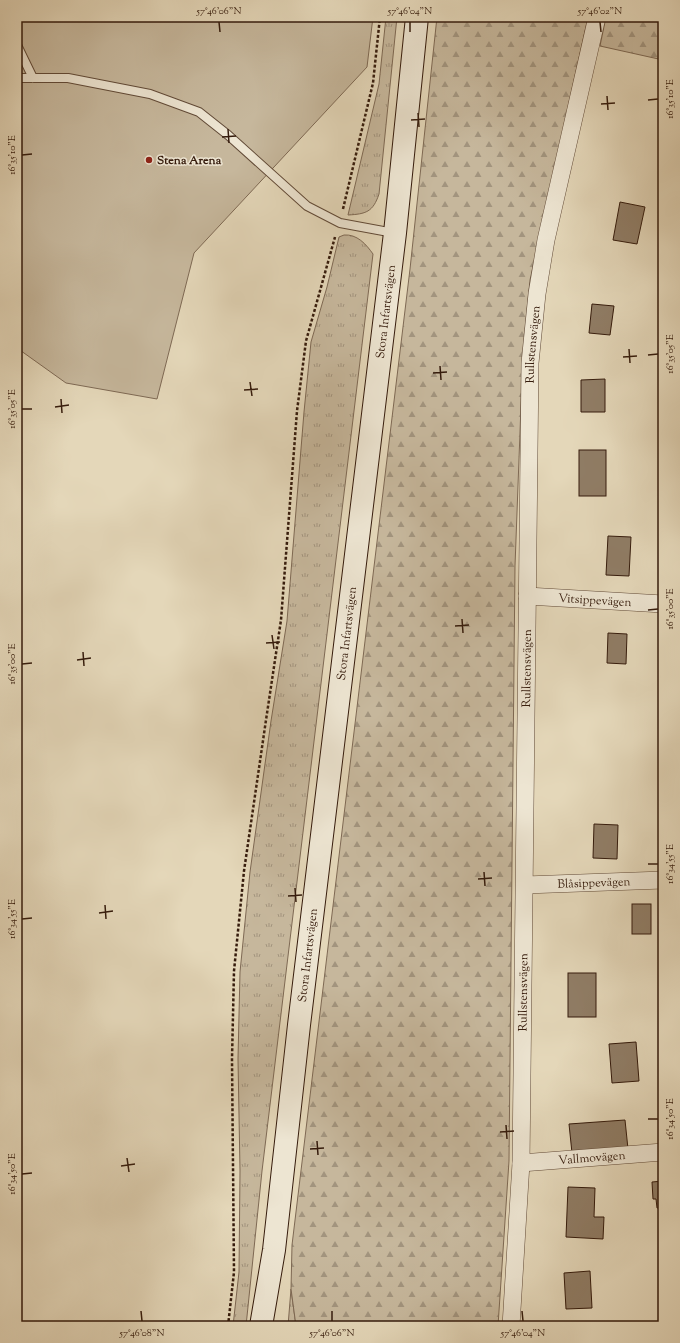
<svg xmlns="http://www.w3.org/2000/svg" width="680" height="1343" viewBox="0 0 680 1343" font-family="'Sorts Mill Goudy',serif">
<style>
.grass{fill:url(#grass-tufts);stroke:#7e6954}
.forest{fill:url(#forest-firs);stroke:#7e6954}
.garden{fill:#c6b79c;stroke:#7e6954}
.building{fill:#907d66;stroke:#351b0c}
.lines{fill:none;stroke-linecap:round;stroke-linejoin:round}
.lane-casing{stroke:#614a37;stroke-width:10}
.street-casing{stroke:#614a37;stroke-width:18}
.secondary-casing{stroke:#351b0c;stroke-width:24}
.path{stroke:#351b0c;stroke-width:2.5;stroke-dasharray:3 2;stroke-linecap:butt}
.lane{stroke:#ede5d2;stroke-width:8}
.street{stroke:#ede5d2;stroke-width:17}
.secondary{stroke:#ede5d2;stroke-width:22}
.ticks{fill:none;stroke:#351b0c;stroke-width:1.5}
.poi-dot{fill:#8f2418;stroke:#ede5d2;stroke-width:1.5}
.labels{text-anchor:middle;stroke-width:3;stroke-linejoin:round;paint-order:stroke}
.poi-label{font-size:12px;font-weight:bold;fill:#351b0c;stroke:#ede5d2;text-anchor:start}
.street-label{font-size:12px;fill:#351b0c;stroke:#ede5d2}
.neatline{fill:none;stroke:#351b0c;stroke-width:1.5}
.ticks-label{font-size:10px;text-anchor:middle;fill:#351b0c}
</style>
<defs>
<pattern id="grass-tufts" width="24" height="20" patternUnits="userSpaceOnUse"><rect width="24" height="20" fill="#c6b79c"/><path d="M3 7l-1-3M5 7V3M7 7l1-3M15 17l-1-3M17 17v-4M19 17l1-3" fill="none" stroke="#a2947e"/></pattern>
<pattern id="forest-firs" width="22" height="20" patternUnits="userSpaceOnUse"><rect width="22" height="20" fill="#c6b79c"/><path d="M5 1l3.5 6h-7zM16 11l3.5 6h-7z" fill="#a2947e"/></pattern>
</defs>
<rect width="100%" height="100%" fill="#e4d7b9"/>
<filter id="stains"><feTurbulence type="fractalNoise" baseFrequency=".005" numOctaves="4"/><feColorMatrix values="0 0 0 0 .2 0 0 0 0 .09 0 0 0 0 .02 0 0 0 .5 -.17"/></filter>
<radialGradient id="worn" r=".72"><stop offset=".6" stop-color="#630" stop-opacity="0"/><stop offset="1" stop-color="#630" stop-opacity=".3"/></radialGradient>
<!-- grass -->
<g class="grass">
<path d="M386,17H397L379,194C373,212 366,214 348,215L379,84Z"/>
<path d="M344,235C357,234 366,244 373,254L262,1171L246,1326H233L239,1272L240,1171L238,1059L240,972L250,872L271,721L287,621L304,412L311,342L327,287L339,237Z"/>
<polygon points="291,1289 296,1326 288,1326"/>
</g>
<!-- forest -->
<g class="forest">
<polygon points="437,17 588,17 530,280 523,352 515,566 509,1161 498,1326 296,1326 291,1289 292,1245 410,269"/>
<polygon points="606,17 663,17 663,60 600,46"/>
</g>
<!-- garden -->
<polygon class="garden" points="17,17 373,17 367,67 194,253 157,399 66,383 17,348"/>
<!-- building -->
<g class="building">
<polygon points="620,202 645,207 637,244 613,240"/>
<polygon points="592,304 614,306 610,335 589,333"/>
<polygon points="605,379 605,412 581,412 581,380"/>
<rect x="579" y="450" width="27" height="46"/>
<polygon points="608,536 631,537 629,576 606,575"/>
<polygon points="608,633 627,634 626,664 607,663"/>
<polygon points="594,824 618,825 617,859 593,858"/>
<rect x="632" y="904" width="19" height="30"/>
<rect x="568" y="973" width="28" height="44"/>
<polygon points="636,1042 639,1081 612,1083 609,1044"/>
<polygon points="625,1120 628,1149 572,1153 569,1124"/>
<polygon points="663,1181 663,1208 657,1208 656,1199 653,1199 652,1182"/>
<polygon points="568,1187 595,1188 594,1217 604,1217 603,1239 566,1237"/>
<polygon points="660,1266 663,1266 663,1304"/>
<polygon points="590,1271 592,1308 566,1309 564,1273"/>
</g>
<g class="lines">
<defs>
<g id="lane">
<polyline points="17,45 33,78"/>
<polyline points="17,78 68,78 150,94 199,112 228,135 307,206 340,223 394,233"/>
</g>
<g id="street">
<path id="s1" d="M527,596L663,604"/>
<path id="s2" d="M525,885L663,880"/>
<path id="s3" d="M521,1163L663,1152"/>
<path id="s4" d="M511,1326L521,1163L530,363L537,294L546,240L597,17"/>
</g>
<g id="secondary">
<path id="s5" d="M261,1326L274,1250L299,1025L395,233L417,17"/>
</g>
</defs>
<!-- lane casing -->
<use href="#lane" class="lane-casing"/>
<!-- street casing -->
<use href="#street" class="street-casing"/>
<!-- secondary casing -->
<use href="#secondary" class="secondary-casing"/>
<!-- path -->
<g class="path">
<polyline points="343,209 373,83 380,17"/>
<polyline points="228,1326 234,1272 232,1059 234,971 244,871 266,720 281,620 297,411 306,341 335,237"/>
</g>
<!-- lane -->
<use href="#lane" class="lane"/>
<!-- street -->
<use href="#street" class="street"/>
<!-- secondary -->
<use href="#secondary" class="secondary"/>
</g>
<!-- ticks -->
<path class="ticks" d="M219,22L220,32M410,22V32M600,22L601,32M607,96L608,110M648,100L658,99M601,104L615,103M418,113L419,127M411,120L425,119M228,129L229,143M222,137L236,136M22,155L32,154M629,349L630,363M648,355L658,354M623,357L637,356M440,366L441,380M433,373L447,372M250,382L252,396M244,390L258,389M61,399L62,413M55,407L69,405M22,409H32M648,610L658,609M462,619L463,633M455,626L469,625M272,635L274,649M266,643L280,642M83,652L84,666M77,660L91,658M22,664L32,663M648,864H658M484,872L485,886M478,879L492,878M295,888L296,902M288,896L302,895M105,905L106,919M99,913L113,911M22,919L32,918M648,1119H658M506,1125L507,1139M500,1132L514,1131M317,1141L318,1155M310,1149L324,1148M127,1158L129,1172M121,1166L135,1164M22,1174L32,1173M141,1311L142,1321M332,1311V1321M522,1311L523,1321"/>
<!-- markers -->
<circle class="poi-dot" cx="149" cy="160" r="4"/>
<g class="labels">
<!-- poi labels -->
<g class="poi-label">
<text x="157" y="164">Stena Arena</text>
</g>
<!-- street labels -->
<g class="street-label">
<text dy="4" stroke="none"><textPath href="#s5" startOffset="1022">Stora Infartsvägen</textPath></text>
<text dy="4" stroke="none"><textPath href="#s4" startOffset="982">Rullstensvägen</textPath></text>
<text dy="4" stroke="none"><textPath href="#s1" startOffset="68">Vitsippevägen</textPath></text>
<text dy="4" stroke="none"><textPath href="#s5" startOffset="698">Stora Infartsvägen</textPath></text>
<text dy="4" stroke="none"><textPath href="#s4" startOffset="658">Rullstensvägen</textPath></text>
<text dy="4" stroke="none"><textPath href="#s2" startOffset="69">Blåsippevägen</textPath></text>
<text dy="4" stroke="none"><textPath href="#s5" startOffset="374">Stora Infartsvägen</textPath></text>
<text dy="4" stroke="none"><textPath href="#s4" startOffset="334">Rullstensvägen</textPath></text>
<text dy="4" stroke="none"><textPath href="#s3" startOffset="71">Vallmovägen</textPath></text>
</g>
</g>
<!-- margin -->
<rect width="680" height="1343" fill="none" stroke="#e4d7b9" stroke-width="44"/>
<rect x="22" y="22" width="636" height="1299" class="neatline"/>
<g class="ticks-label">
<text x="219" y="14">57°46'06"N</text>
<text x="410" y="14">57°46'04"N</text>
<text x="600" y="14">57°46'02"N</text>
<text transform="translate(669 99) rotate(-90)" y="4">16°35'10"E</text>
<text transform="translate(11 155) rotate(-90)" y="4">16°35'10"E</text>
<text transform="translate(669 354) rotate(-90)" y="4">16°35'05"E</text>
<text transform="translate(11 409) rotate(-90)" y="4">16°35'05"E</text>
<text transform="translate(669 609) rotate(-90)" y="4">16°35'00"E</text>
<text transform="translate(11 664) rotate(-90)" y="4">16°35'00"E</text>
<text transform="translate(669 864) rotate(-90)" y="4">16°34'55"E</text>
<text transform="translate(11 919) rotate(-90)" y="4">16°34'55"E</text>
<text transform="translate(669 1119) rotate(-90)" y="4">16°34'50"E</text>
<text transform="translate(11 1174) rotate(-90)" y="4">16°34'50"E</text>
<text x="142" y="1336">57°46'08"N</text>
<text x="332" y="1336">57°46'06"N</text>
<text x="523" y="1336">57°46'04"N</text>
</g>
<rect width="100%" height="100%" filter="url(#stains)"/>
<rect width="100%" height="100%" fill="url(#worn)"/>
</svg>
